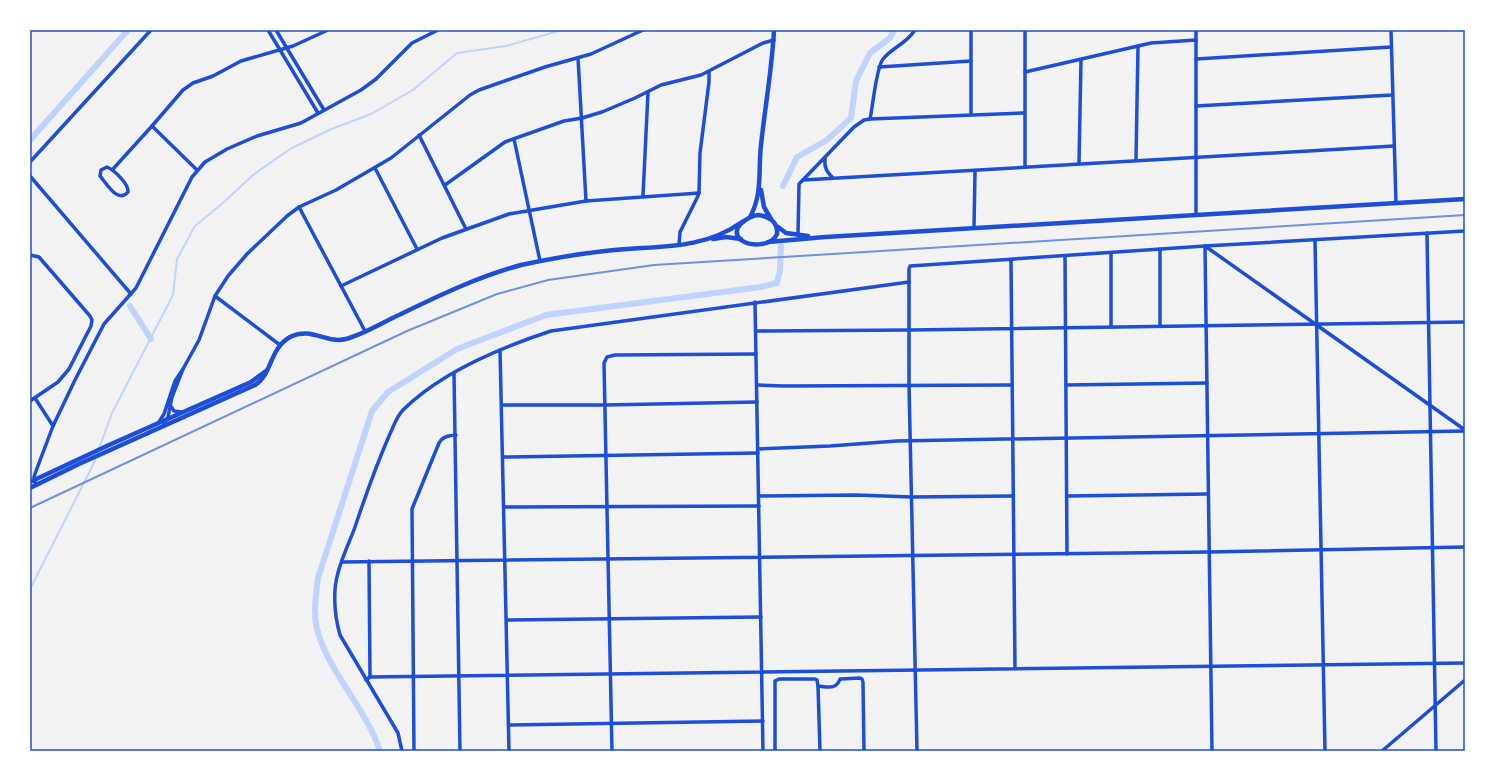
<svg xmlns="http://www.w3.org/2000/svg" width="1495" height="781" viewBox="0 0 1495 781" font-family="'Noto Serif',serif">
<style>
.lines{fill:none;stroke-linecap:round;stroke-linejoin:round}
.stream{stroke:#bfd3fe;stroke-width:2}
.canal{stroke:#bfd3fe;stroke-width:6}
.minor{stroke:#1d4ed8;stroke-width:3.5}
.secondary{stroke:#1d4ed8;stroke-width:4.5}
.rail{stroke:#7290e2;stroke-width:2}
.neatline{fill:none;stroke:#1d4ed8;stroke-width:1.5}
</style>
<rect width="100%" height="100%" fill="#f2f2f2"/>
<g class="lines">
<!-- stream -->
<polyline class="stream" points="30,589 93,465 112,413 173,295 177,259 195,226 224,202 253,175 290,149 329,130 371,114 413,90 457,53 506,46 562,30"/>
<!-- canal -->
<g class="canal">
<polyline points="30,140 128,30"/>
<polyline points="783,186 797,157 827,140 851,118 856,81 870,53 890,38 894,30"/>
<polyline points="130,306 151,339"/>
<path d="M380,751C366,708 328,672 317,629C313,612 316,595 318,578L372,411L388,392L457,349L546,315L761,287L777,283L780,271L781,246"/>
</g>
<!-- minor -->
<g class="minor">
<polyline points="268,30 318,113"/>
<polyline points="276,30 324,110"/>
<polyline points="1196,30 1196,214"/>
<polyline points="1391,30 1396,203"/>
<polyline points="578,58 586,201"/>
<polyline points="1196,59 1391,47"/>
<polyline points="879,67 971,61"/>
<polyline points="1025,72 1151,43 1196,40"/>
<polyline points="1196,106 1392,95"/>
<polyline points="971,114 971,30"/>
<polyline points="870,119 1024,113"/>
<polyline points="152,126 183,90 193,83 213,76 241,61 293,46 328,30"/>
<polyline points="419,135 466,229"/>
<polyline points="514,139 540,261"/>
<path d="M825,158C824,168 827,172 833,178"/>
<polyline points="1136,159 1138,46"/>
<polyline points="30,162 151,30"/>
<polyline points="1079,163 1081,60"/>
<path d="M107,167C114,170 129,184 128,192C118,204 107,184 100,176L101,170Z"/>
<polyline points="1025,167 1025,30"/>
<polyline points="375,168 417,249"/>
<polyline points="113,169 152,126 197,170"/>
<polyline points="30,176 131,294"/>
<path d="M803,180C1000,168 1197,156 1394,146"/>
<polyline points="445,185 505,142 564,121 582,118 602,112 635,98 661,85 701,75 763,43 774,40"/>
<polyline points="643,196 648,92"/>
<polyline points="299,207 365,331"/>
<polyline points="974,228 975,171"/>
<polyline points="1427,233 1436,751"/>
<path d="M798,235L799,184L854,127L864,120L870,119C873,106 876,68 883,59C893,47 906,44 915,30"/>
<polyline points="1315,240 1325,751"/>
<polyline points="679,245 680,232 697,198 699,193 700,153 709,82 709,72"/>
<polyline points="1205,246 1212,751"/>
<polyline points="1205,246 1465,430"/>
<polyline points="1160,249 1160,326"/>
<polyline points="1111,253 1111,327"/>
<polyline points="30,255 39,257 90,316 92,320 91,326 69,369 58,382 30,401"/>
<polyline points="1065,256 1067,554"/>
<polyline points="1011,260 1015,668"/>
<polyline points="341,286 442,238 509,214 586,201 699,193"/>
<polyline points="215,296 280,345"/>
<polyline points="755,302 763,751"/>
<polyline points="756,331 910,330 1465,322"/>
<polyline points="500,350 509,751"/>
<polyline points="183,369 199,340 215,296 228,276 247,254 287,216 299,207 336,190 391,158 470,95 479,90 545,67 591,54 643,30"/>
<polyline points="454,373 460,751"/>
<polyline points="757,385 784,386 1012,385"/>
<polyline points="1066,385 1207,383"/>
<polyline points="35,398 53,426"/>
<polyline points="170,405 174,411 181,412"/>
<polyline points="502,405 605,405 757,402"/>
<polyline points="159,422 164,414 175,381 183,369 172,397 168,417 163,426"/>
<polyline points="758,449 830,446 897,441 1465,431"/>
<polyline points="503,457 758,453"/>
<polyline points="36,485 34,477 36,471 53,426 75,380 104,324 136,288 192,177 205,162 227,149 257,136 301,123 361,90 376,79 412,43 438,30"/>
<polyline points="759,496 856,495 912,497 1013,496"/>
<polyline points="1067,496 1208,494"/>
<polyline points="505,507 759,506"/>
<polyline points="369,561 370,677"/>
<polyline points="342,562 1209,552 1465,547"/>
<polyline points="507,620 761,617"/>
<polyline points="366,680 370,677 1465,663"/>
<polyline points="818,686 820,751"/>
<polyline points="509,725 763,721"/>
<path d="M402,751L398,733L340,635C336,621 334,605 335,590C336,570 348,546 355,527C365,497 376,466 389,436C393,428 396,417 403,410C440,373 502,347 551,331L909,282"/>
<path d="M414,751L412,509L439,443C443,436 448,436 456,435"/>
<polyline points="612,751 604,363 607,357 615,355 756,354"/>
<path d="M775,751V681L779,679H815L817,680L818,686C828,687 836,690 840,679L860,678L862,679L863,682L864,751"/>
<polyline points="917,751 909,385 909,269 910,266 1205,246 1465,231"/>
<polyline points="1382,751 1465,680"/>
</g>
<!-- secondary -->
<g class="secondary">
<polyline points="761,190 764,207 771,219"/>
<path d="M758,215C769,216 778,222 777,234C772,246 751,247 741,240C728,229 748,216 758,215Z"/>
<path d="M750,217C763,193 758,171 761,145C765,107 772,69 774,30"/>
<polyline points="778,227 786,233 808,236"/>
<polyline points="713,239 726,237 741,239"/>
<polyline points="768,242 825,237 1465,199"/>
<polyline points="30,482 109,445 251,382 266,371"/>
<path d="M30,488L79,464L255,385C272,375 269,349 290,337C311,326 326,344 346,339C365,334 383,322 401,314C440,295 480,276 521,265C549,259 577,254 605,251C653,245 700,252 742,222"/>
</g>
<!-- rail -->
<polyline class="rail" points="30,508 407,331 497,294 548,280 654,265 1465,215"/>
</g>
<!-- border -->
<rect width="1495" height="781" fill="none" stroke="#ffffff" stroke-width="62"/>
<rect x="31" y="31" width="1433" height="719" class="neatline"/>
</svg>
